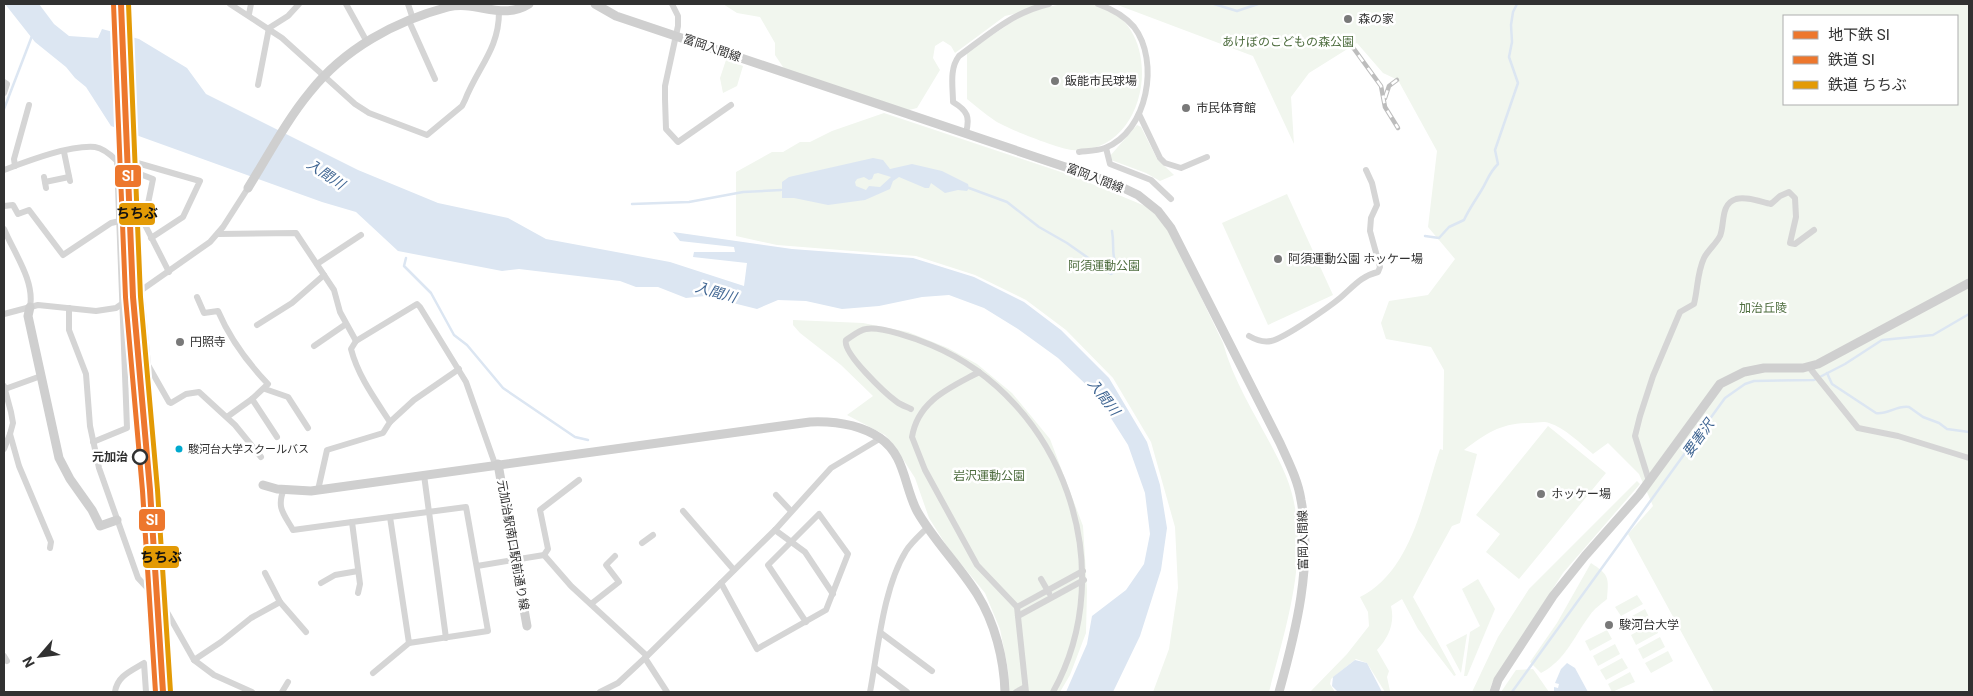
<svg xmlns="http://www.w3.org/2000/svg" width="1973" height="696" viewBox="0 0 1973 696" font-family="Roboto,'Noto Sans JP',sans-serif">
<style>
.green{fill:#f1f6ee;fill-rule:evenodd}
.water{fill:#dce6f2;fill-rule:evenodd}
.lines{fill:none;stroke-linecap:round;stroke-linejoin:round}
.stream{stroke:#dce6f2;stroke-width:2.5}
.street{stroke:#d5d5d5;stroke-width:6}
.secondary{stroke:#cfcfcf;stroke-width:9}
.rail-casing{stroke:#bdbdbd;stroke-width:4.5}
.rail{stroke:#fff;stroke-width:2.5;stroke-dasharray:8;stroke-linecap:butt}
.rail-1-casing{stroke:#fff;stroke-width:10}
.rail-2-casing{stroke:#fff;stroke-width:10}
.rail-1{stroke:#ed772d;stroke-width:6}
.rail-2{stroke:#e39a05;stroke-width:6}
.metro-1-casing{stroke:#fff;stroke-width:10}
.metro-1{stroke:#ed772d;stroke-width:6}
.poi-dot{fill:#797979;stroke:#fff;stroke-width:2}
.bus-dot{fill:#00a9ce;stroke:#fff;stroke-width:2}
.stop-dot{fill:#fff;stroke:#313131;stroke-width:2.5}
.labels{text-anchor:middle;stroke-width:5;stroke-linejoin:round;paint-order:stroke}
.bus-label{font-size:11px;fill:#313131;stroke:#fff;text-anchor:start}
.poi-label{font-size:12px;fill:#313131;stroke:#fff;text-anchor:start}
.park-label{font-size:12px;fill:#4e6d3f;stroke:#fff}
.street-label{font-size:12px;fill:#313131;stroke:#fff}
.stop-label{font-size:12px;font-weight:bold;fill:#313131;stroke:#fff;text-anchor:end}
.water-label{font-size:14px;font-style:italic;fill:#406693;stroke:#fff}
.line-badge{stroke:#fff;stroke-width:2}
.badge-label{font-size:14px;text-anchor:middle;font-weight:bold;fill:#fff}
.pale-badge-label{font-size:14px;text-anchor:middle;font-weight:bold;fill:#111}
</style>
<rect width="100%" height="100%" fill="#fff"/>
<!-- green -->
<g class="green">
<path d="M723,4H1054L1034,10C1052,6 1074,0 1094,4C1169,21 1152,156 1072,150C1059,149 1005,128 994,120C985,114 976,106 967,99V52L1030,10L1005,16L955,53L951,46L943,41L935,46L933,58L940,70L917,108L909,110L787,73L775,55V43L760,17L737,13Z"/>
<path d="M1115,4H1969V692H1714L1628,534L1653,506L1639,474L1608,443L1593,454C1581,444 1565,428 1549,423C1544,421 1536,423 1530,423C1501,423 1487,433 1464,450L1477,454L1460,523L1452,526L1413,597L1456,675L1454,676L1418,629L1402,599L1391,606C1395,623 1389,637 1377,650L1389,671L1387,677L1390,691L1385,692L1367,663L1356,659L1331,679L1330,684L1335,692H1310L1347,654L1369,626L1368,612L1360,597C1412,571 1423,499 1440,449L1443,450L1444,370L1431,347L1386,339L1381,323L1389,301L1428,295L1455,259L1428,227L1437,151L1398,80L1383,73L1357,43L1309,73L1291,97L1294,144L1253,56ZM1784,16H1957V104H1784Z"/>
<polygon points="726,60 743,66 737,86 723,93 720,78"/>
<path d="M884,113L1073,176L1150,208L1168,229L1223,343C1236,391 1267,431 1286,476C1314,545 1286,625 1269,692H1153L1169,649L1178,588L1175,527L1151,442L1113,378L1066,330L1026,300L975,275L916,256L777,245L736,236V172L772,152H783L800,142H810L832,131Z"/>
<polygon points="1137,125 1141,127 1157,159 1174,175 1160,181 1146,173 1111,160 1110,156"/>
<polygon points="1287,194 1333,295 1268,325 1222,223"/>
<polygon points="793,320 863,323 908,332 948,348 977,364 1012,393 1050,439 1083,526 1087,590 1086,633 1070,675 1060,692 1009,692 1008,669 1000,629 985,593 948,548 929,518 915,478 894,445 885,435 847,415 873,396 841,365 800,333 793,325"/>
<polygon points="1548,426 1606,473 1519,579 1486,552 1500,534 1476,515"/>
<polygon points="1637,481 1640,484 1563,573 1492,683 1489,692 1472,692 1498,637 1529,589"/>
<path d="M1591,563C1609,575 1609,577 1607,599C1601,604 1594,609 1590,615C1574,636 1566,660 1541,673L1530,662L1557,623Z"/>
<polygon points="1478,579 1495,609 1467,676 1464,676 1470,632 1480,626 1462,589"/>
<polygon points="1637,595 1643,604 1621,616 1615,607"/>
<polygon points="1645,609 1650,619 1628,631 1623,621"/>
<polygon points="1653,623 1658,633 1636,645 1631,635"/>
<polygon points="1607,630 1612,639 1590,651 1585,641"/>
<polygon points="1467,634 1461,673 1446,645"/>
<polygon points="1660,637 1665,647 1643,659 1638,649"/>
<polygon points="1615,644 1620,654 1598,666 1593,656"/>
<polygon points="1668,651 1673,661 1651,673 1645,663"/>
<polygon points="1622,658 1628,668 1606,680 1600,670"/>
<polygon points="1533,669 1549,692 1501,692 1516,670"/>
<polygon points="1630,672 1635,682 1612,692 1608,684"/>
</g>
<!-- water -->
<g class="water">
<polygon points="5,4 39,4 54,24 69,36 98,38 102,29 139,39 187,68 206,94 358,170 438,203 508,218 546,239 670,262 744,286 747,263 693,257 694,252 735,252 734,247 680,241 673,232 792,249 913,258 974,277 1024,302 1061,330 1109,378 1147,442 1160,485 1167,528 1161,570 1140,636 1113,692 1066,692 1087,644 1092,616 1126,590 1144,564 1150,534 1145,493 1128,445 1095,393 1058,358 1018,329 984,308 949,295 922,297 879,306 842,309 806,301 778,300 757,309 705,296 686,298 658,287 636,287 620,281 519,269 502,271 398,251 356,212 322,202 111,126 86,87 75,78 66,67 35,42"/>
<path d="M873,158L883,160L890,169L912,164L942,171L968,184L969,188L967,191L958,190L945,193L931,183L929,188H925L899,177L893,181L890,189L865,200L828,205L794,198H782V182L789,177ZM878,173L891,177L880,187L869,186L866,190L856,186L855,182L857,179L864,177L869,180L872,179L874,174Z"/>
<polygon points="1355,660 1367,663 1382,692 1338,692 1332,686 1333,677"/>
<polygon points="1567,663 1575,668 1588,692 1554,692 1554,687 1558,688 1559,684 1555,683 1561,669"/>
</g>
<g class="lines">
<!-- stream -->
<g class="stream">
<polyline points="1214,4 1237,11 1258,4"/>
<polyline points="4,109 32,36"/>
<path d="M969,188L1007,202L1039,227L1067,243L1111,274L1119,270C1110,254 1115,248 1112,231"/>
<polyline points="632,204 689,202 743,192 781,190"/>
<path d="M1425,236L1439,238L1449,227L1464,220C1469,209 1475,201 1481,191C1488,180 1488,174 1498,164L1495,150L1518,83L1509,57L1512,42L1511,25L1513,12L1517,4"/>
<polyline points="406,258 404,266 431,293 454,335 467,345 503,388 575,437 588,440"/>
<path d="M1827,373L1832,384L1876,413C1887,415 1897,405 1909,407L1923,417L1939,423L1947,429L1969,432"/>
<polyline points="1512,692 1725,398 1745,384 1754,381 1814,380 1845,364 1882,340 1933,335 1969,314"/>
</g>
<!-- street -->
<g class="street">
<path d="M230,4L282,38L355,104L369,113L427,135L462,106L465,100C478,67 499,49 499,12"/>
<polyline points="346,4 367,42"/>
<polyline points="408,4 413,19"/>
<polyline points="672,4 678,16 678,26 665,86 665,99 666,129 678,142 731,105"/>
<polyline points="249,14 251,4"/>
<polyline points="409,21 435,79"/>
<polyline points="4,82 7,84 4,93"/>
<polyline points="258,85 269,28 288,16 299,4"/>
<polyline points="1139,114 1160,158 1165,163 1181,168 1207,157"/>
<path d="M966,133C970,117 968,111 953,102C953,87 949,69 959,56C988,35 1013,12 1049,4"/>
<polyline points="1106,148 1110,164 1151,180 1171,199"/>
<polyline points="64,152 70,181"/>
<path d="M1079,152C1087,151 1097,151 1105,148C1148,131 1160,61 1134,27C1124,15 1112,9 1098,4"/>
<polyline points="15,166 14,159 29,105"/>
<polyline points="118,166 132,171"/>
<path d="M4,170C28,161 69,145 95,147C103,148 112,156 117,161L127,428L93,442"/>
<polyline points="44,177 46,188"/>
<polyline points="45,182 69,177"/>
<polyline points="4,206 13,205 18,214 29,210 63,255 111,223 120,221"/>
<path d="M4,229C14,253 35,281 30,307"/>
<polyline points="218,234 296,233 334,290 340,312 356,341 417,304 420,307 466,382 495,464"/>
<polyline points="151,238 183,217 200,181 134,162 132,171 153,179 144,223 169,272"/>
<polyline points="317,264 361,235"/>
<polyline points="141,291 148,365 169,402 171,403 186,394 199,392 235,425 261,457"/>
<path d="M197,297L204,313L218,311C230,339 247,362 268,384L252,399"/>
<polyline points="69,308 69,330 86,374 90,426 99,468 138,578 163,605 194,660 214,675 252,692"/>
<polyline points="4,314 38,305 96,311 116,308 210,242 223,227 248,188"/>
<polyline points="257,325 292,303 324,275"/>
<path d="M1249,336C1256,340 1263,343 1271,341C1285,338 1329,307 1340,298C1353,287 1361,276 1378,272L1380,267L1370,231L1371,218L1377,205L1372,183L1366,170"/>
<polyline points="314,346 346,324"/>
<polyline points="1809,367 1858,428 1898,436 1969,458"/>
<path d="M979,372C950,388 918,400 912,437L925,470L977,565L1017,607L1026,692"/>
<polyline points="4,386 11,412 13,423 10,434 19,466 51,542 50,548"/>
<polyline points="5,389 41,376"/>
<polyline points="265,389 288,397 308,428"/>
<path d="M911,409C907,407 901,405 897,402C886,394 842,353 846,340C851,337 859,330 866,329C881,326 917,339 931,345C1063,400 1122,568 1053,692"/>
<polyline points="227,417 252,399 277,437"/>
<polyline points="390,422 414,400 459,369"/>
<polyline points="4,449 10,434"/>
<polyline points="424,475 446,638"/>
<path d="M1649,481L1635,436L1640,416L1653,376L1680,312L1694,304C1698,288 1697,273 1704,258C1708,250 1716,244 1720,236C1725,224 1720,204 1736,199C1747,196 1761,202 1771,204L1780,196L1789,192L1795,198L1796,217L1790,243L1795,244L1814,230"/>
<path d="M284,489C276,508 284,514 293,530L352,522"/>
<path d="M318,490L327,450L383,433L390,422C375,399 358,376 351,349L356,341"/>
<polyline points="776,495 791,511"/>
<polygon points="466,507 488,631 409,643 390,517"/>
<polyline points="683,511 734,570"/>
<polyline points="775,530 805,552 833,594"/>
<polyline points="642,543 653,535"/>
<polyline points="544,555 571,586 647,656"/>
<polyline points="477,566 544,555 548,549 540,510 579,480"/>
<polyline points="265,573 280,602 306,632"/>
<polyline points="1041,579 1049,593"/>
<polyline points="321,583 335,575 358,571"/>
<polyline points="721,583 757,649 826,610 848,554 819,514 768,565 806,622"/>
<polyline points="358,593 360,584 352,522 390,517"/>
<polyline points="591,604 619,582 606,565 615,556"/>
<polyline points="1017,607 1083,571"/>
<polyline points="1018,616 1084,580"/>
<polyline points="881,633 932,671"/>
<polyline points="4,656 7,661"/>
<polyline points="645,658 667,692"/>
<polyline points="194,660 221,642 251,618 280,602"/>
<polyline points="875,668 907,692"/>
<polyline points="373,673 409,643"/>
<path d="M115,692C117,676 131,671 144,663L146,692"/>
<polyline points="282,692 288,682"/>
<polyline points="600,692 618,683 647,656 775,530 831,468 881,438"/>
<path d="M870,692C878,650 883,588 906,551C911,543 920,535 927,528"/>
<polyline points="1016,692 1025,687"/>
</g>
<!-- secondary -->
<g class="secondary">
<path d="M595,4L616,16L1113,183L1138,195L1158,211L1171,228L1280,443C1288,461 1298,480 1301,500C1313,564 1296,631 1279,692"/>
<path d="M248,188C268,156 286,121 310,92C344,49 395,21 448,7C476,0 502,21 529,4"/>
<polyline points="30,307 28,316 59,458 70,479 92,510 100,526 117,520"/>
<polyline points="498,464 527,626"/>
<path d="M263,485L277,489L311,491L810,422C834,421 859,424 880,438C905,455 904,486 917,511C934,541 959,565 977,594C995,623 1004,659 1005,692"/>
<polyline points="1494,692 1498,680 1553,596 1585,556 1639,495 1720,384 1744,372 1764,368 1803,368 1818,364 1969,283"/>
</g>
<defs>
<g id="rail">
<polyline points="1349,42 1381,86 1385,107 1398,128"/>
<polyline points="1385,98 1389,86 1397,80"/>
</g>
</defs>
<!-- rail casing -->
<use href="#rail" class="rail-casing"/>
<!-- rail -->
<use href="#rail" class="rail"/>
<defs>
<polyline id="rail-1" points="114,4 126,297 143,491 156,692"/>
<polyline id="rail-2" points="128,4 140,297 157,490 170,692"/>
</defs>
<!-- rail-1 casing -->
<use href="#rail-1" class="rail-1-casing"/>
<!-- rail-2 casing -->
<use href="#rail-2" class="rail-2-casing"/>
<!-- rail-1 -->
<use href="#rail-1" class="rail-1"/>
<!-- rail-2 -->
<use href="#rail-2" class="rail-2"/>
<defs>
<polyline id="metro-1" points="121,4 133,297 150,490 163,692"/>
</defs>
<!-- metro-1 casing -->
<use href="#metro-1" class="metro-1-casing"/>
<!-- metro-1 -->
<use href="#metro-1" class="metro-1"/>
</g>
<!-- markers -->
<g class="poi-dot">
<circle cx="1348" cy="19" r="5"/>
<circle cx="1055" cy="81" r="5"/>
<circle cx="1186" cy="108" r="5"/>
<circle cx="1278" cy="259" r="5"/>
<circle cx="180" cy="342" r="5"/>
<circle cx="1541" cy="494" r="5"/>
<circle cx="1609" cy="625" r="5"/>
</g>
<circle class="bus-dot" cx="179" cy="449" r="4.5"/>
<circle class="stop-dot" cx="140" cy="457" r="7"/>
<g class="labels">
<!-- bus labels -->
<g class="bus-label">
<text x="188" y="453">駿河台大学スクールバス</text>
</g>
<!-- poi labels -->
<g class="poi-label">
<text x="1358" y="23">森の家</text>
<text x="1065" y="85">飯能市民球場</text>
<text x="1196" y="112">市民体育館</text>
<text x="1288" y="263">阿須運動公園 ホッケー場</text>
<text x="190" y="346">円照寺</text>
<text x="1551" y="498">ホッケー場</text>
<text x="1619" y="629">駿河台大学</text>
</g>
<!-- park labels -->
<g class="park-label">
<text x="1288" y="46">あけぼのこどもの森公園</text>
<text x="1104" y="270">阿須運動公園</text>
<text x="1763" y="312">加治丘陵</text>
<text x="989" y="480">岩沢運動公園</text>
</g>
<!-- street labels -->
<g class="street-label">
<text transform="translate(712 48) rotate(19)" y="4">富岡入間線</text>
<text transform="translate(1095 178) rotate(21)" y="4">富岡入間線</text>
<text transform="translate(1303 540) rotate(-91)" y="4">富岡入間線</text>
<text transform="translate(513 545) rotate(80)" y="4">元加治駅南口駅前通り線</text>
</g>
<!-- stop labels -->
<g class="stop-label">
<text x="128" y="461">元加治</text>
</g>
<!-- water labels -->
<g class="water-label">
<text transform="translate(326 174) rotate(34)" y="5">入間川</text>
<text transform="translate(716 292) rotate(16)" y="5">入間川</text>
<text transform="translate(1104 397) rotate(52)" y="5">入間川</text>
<text transform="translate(1698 438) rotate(-54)" y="5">要害沢</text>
</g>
</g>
<g class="line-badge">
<rect x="114" y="164" width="28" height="24" rx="5" fill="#ed772d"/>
<rect x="118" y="202" width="38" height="24" rx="5" fill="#e39a05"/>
<rect x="138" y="508" width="28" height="24" rx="5" fill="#ed772d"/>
<rect x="142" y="545" width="38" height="24" rx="5" fill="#e39a05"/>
</g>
<g class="badge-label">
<text x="128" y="181">SI</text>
<text x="152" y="525">SI</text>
</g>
<g class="pale-badge-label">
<text x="137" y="218">ちちぶ</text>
<text x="161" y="562">ちちぶ</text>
</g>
<!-- border -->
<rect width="1973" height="696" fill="none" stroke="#313131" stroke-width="10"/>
<!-- legend -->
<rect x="1783" y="15" width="175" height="90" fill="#ffffff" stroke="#adadad"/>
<rect x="1793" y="31" width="25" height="8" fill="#ed772d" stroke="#adadad"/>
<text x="1828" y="40" font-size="15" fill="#313131">地下鉄 SI</text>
<rect x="1793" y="56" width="25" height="8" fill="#ed772d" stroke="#adadad"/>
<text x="1828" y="65" font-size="15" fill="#313131">鉄道 SI</text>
<rect x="1793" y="81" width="25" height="8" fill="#e39a05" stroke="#adadad"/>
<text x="1828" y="90" font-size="15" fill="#313131">鉄道 ちちぶ</text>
<!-- north arrow -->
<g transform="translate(40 656) rotate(242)" stroke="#ffffff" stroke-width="4" paint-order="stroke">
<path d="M0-4L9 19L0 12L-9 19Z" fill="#313131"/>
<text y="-8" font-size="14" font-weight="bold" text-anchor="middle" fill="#313131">N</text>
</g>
</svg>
